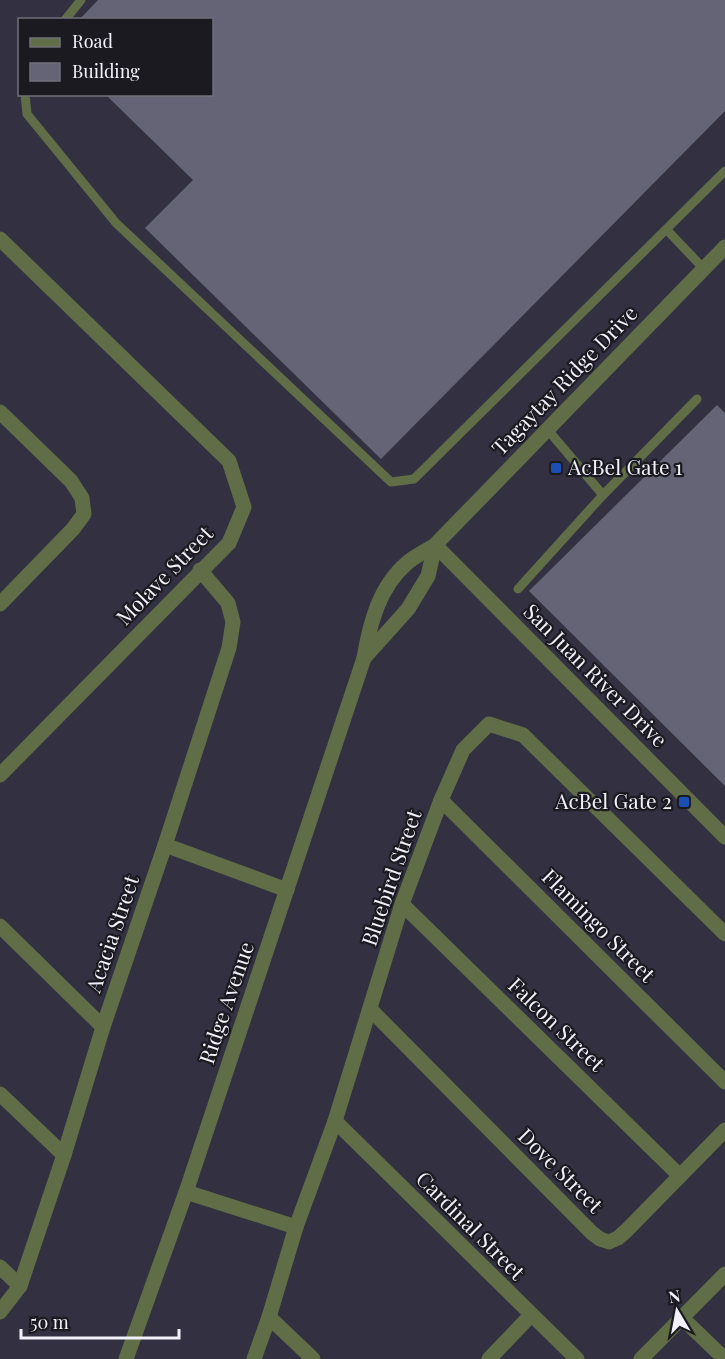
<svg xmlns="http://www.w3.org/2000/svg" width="725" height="1359" viewBox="0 0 725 1359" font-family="'Playfair Display',serif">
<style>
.building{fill:#646476}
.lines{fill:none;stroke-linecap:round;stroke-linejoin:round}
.lane{stroke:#606d46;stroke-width:9}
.street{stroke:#606d46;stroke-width:15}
.transit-dot{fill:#1a4fb4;stroke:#1b1a21;stroke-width:2}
.labels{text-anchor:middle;stroke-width:4.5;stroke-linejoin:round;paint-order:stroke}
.street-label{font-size:21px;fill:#f2f1fb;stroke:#1b1a21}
.poi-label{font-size:21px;fill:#f2f1fb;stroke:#1b1a21;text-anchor:start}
</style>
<rect width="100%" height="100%" fill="#333141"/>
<!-- building -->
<g class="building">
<polygon points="98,0 725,0 725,111 381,459 145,228 193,180 105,94 212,94 212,20 79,20"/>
<polygon points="717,405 725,413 725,786 529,591"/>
</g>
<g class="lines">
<!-- lane -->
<g class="lane">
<polyline points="65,20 81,0"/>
<polyline points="25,94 27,114 116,223 391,482 414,479 725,171"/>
<polyline points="667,230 704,269"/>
<polyline points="547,429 603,495"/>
<polyline points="518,589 603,495 697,399"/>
</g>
<!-- street -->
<g class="street">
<polyline points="0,239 229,461 244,507 229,543 0,775"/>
<polyline points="0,412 71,481 82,498 84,514 73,529 0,604"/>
<polyline points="435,545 725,837"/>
<polyline points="364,658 408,609 428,576 435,545"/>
<polyline points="441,800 725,1082"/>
<polyline points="165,845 287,890"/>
<polyline points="402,904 680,1176"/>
<polyline points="0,926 103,1027"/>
<polyline points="371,1010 592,1233 600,1239 609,1242 618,1238 626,1231 725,1130"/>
<polyline points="0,1094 64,1155"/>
<polyline points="335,1121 577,1359"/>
<polyline points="186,1192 296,1227"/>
<polyline points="0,1267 20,1286"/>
<polyline points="0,1312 20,1286 64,1155 103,1027 165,845 229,648 233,622 228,603 200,570"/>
<polyline points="269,1317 313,1359"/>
<polyline points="681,1317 725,1359"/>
<path d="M126,1359L186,1192L364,658C370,623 379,587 407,563C415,556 426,551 435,545L725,247"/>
<polyline points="254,1359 269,1317 296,1227 335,1121 402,904 441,800 463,750 489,724 523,735 725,934"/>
<polyline points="489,1359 531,1315"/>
<polyline points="641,1359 725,1274"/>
</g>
</g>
<!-- markers -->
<g class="transit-dot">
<rect x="550" y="462" width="12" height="12" rx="3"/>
<rect x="678" y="796" width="12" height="12" rx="3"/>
</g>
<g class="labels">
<!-- street labels -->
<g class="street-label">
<text transform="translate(565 381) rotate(-46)" y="7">Tagaytay Ridge Drive</text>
<text transform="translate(165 576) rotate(-46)" y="7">Molave Street</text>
<text transform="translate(595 676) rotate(45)" y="7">San Juan River Drive</text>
<text transform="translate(392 878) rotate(-71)" y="7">Bluebird Street</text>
<text transform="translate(598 926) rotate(45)" y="7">Flamingo Street</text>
<text transform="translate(113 934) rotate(-71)" y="7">Acacia Street</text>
<text transform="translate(227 1003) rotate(-71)" y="7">Ridge Avenue</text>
<text transform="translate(556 1025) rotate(44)" y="7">Falcon Street</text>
<text transform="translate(560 1171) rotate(45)" y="7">Dove Street</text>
<text transform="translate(470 1226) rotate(45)" y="7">Cardinal Street</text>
</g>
<!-- poi labels -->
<g class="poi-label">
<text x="568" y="475">AcBel Gate 1</text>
<text x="672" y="809" text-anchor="end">AcBel Gate 2</text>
</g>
</g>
<!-- legend -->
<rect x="18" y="18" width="195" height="78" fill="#1b1a21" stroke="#717078" stroke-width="1.5"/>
<rect x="30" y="38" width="30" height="9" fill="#606d46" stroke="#717078" stroke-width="1.5"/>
<text x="72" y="48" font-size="18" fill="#f2f1fb">Road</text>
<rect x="30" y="63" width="30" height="18" fill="#646476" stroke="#717078" stroke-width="1.5"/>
<text x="72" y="78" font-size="18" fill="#f2f1fb">Building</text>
<!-- north arrow -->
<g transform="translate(677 1311) rotate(350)" stroke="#1b1a21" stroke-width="4.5" paint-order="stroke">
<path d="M0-4.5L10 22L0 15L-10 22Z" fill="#f2f1fb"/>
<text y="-9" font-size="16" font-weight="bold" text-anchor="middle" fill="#f2f1fb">N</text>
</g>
<!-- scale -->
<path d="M21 1329v9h158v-9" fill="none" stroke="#f2f1fb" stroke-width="3"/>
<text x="30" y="1329" font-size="18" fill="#f2f1fb" stroke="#1b1a21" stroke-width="4.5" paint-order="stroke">50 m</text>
</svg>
